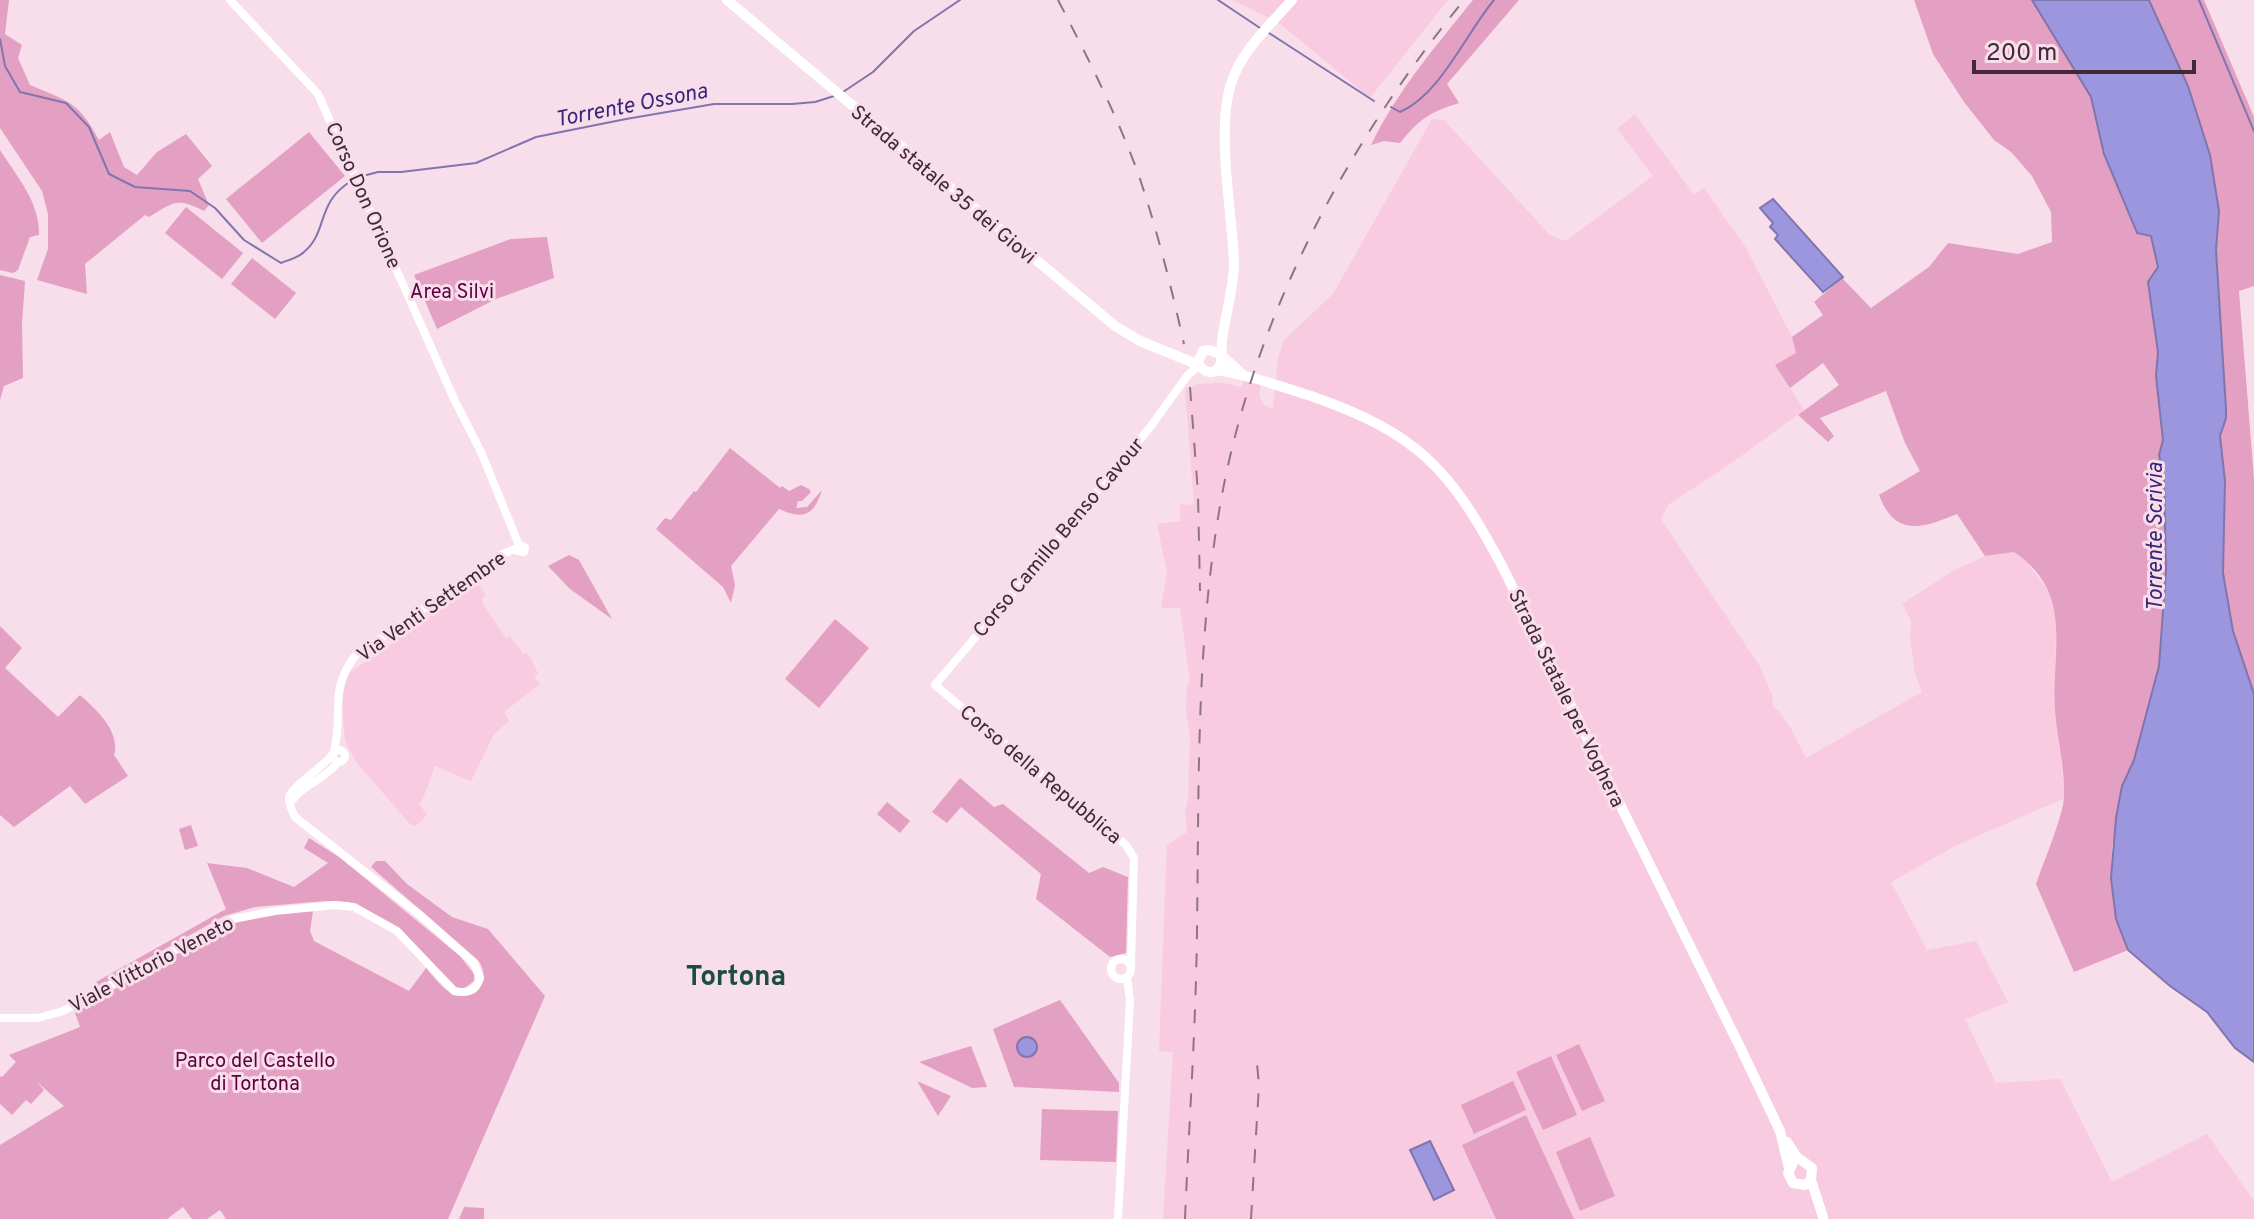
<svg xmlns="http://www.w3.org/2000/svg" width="2254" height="1219" viewBox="0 0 2254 1219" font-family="Overpass,sans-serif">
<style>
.built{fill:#f8cbe1}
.green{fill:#e3a0c3}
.water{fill:#9c96df;stroke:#8175ad;stroke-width:2}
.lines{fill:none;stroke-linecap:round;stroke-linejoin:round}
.stream{stroke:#8175ad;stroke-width:2}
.minor{stroke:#fff;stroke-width:8}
.major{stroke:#fff;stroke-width:10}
.rail{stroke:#8f7582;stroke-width:2;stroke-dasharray:14 14;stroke-linecap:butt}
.labels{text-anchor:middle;stroke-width:6;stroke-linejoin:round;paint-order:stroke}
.street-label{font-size:20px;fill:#422937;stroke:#f8ddea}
.park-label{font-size:20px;fill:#5d003f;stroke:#f8ddea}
.water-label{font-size:22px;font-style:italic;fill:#39267a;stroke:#f8ddea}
.district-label{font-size:28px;font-weight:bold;fill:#1d4d3c;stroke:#f8ddea}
</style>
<rect width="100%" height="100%" fill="#f8ddea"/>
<!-- built -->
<g class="built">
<polygon points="1232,0 1448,0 1370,98 1278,22"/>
<polygon points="1635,114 1694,195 1704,188 1746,248 1792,337 1796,353 1776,365 1804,410 1733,462 1668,505 1661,519 1759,665 1772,695 1773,707 1779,711 1790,727 1806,758 1922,692 1915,674 1910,638 1911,620 1902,604 1951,572 1985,556 2014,552 2025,560 2049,591 2056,613 2055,706 2065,798 1957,845 1891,882 1927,950 1976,941 2008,1002 1965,1019 1996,1083 2060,1079 2112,1182 2207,1134 2254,1201 2254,1219 1163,1219 1173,1052 1159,1051 1167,845 1187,832 1185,812 1188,799 1190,736 1186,711 1187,684 1190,682 1180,608 1161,608 1167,572 1157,524 1180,521 1180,504 1194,505 1185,389 1197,384 1223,383 1241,387 1245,380 1261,384 1259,396 1264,405 1273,409 1278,358 1284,340 1333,294 1432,119 1444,120 1550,235 1566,241 1653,176 1617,129"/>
<polygon points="478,584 486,595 481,599 485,607 506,638 510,636 523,654 526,653 531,659 538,673 534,677 540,684 504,712 509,721 494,734 471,781 435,766 422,801 419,804 427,815 416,826 410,824 356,762 345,741 342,702 344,688 349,673"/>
</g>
<!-- green -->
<g class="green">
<path d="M0,0H9L5,34L22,45L18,58L30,85C68,101 79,102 99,140L110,132L124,167L137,175L157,152L186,134L212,166L198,179L209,205L204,211C176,197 174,202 149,217L145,215L85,264L87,294L37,280L48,249V214L42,191L0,128Z"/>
<path d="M1473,0H1519L1447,84L1459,103C1430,112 1419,119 1400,143L1384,141L1371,145C1397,91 1436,46 1473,0Z"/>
<path d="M1914,0H2032L2091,97L2104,155L2136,233L2151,235L2158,267L2148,282L2158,352L2156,376L2163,440L2159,455L2164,481L2166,570L2159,666L2134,760L2122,786L2112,847L2111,878L2116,919L2128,950L2074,972L2036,884C2043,864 2064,814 2064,796C2065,768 2057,738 2055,710C2051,649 2075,593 2014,552L1985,556L1957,514C1923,528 1895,538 1879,495L1920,471L1905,443L1886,391L1820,418L1834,436L1828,442L1798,415L1839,385L1823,363L1790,388L1775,365L1796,353L1792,337L1823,315L1814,302L1842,278L1871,308L1929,267L1948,243L2018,254L2052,242L2051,212L2032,176L2011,152L1994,140L1964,102L1933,54Z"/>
<polygon points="2149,0 2204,0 2254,117 2254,286 2239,291 2254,479 2254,694 2233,631 2223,573 2225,481 2220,436 2226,418 2226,409 2216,250 2219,211 2210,155 2188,86"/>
<polygon points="309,132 345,176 262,243 226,199"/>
<path d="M0,150C17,177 40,202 39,235L30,237L18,270L13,273L0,270Z"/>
<polygon points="186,207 243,253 222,279 165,233"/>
<polygon points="547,237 554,278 496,299 437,329 414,275 511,239"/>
<polygon points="252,258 296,293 275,319 231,284"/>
<polygon points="0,275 25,281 22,324 23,378 4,386 0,400"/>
<path d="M730,448L780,488L782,486L789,491L801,485L809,489L811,492L802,501H798L796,508L807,507L822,490C814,516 803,520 779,509L731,566L735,585L731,603L723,587L656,529L665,518L671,520L694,491L696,492Z"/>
<polygon points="569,555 579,560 612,619 570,589 548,566"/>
<polygon points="835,619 869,648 819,708 785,679"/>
<path d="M0,626L22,648L5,668L58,717L80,695C96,709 121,732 114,755L128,776L85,804L70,786L14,827L0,815Z"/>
<polygon points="960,778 994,807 1003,804 1089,873 1103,867 1128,877 1126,953 1110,957 1036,899 1041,874 961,807 947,823 932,812"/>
<polygon points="887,802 910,821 900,833 877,814"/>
<polygon points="191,825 198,846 185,850 179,829"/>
<polygon points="309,838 339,857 460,956 474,974 474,981 463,989 457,988 401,930 349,902 325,901 255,907 224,916 99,986 96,982 226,909 207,863 247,868 294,887 328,863 304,848"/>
<path d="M376,861H385L407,884L452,917L488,929L545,996L448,1219H226L220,1210L207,1219H192L183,1207L167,1219H0V1145L64,1106L36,1081L44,1090L31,1104L26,1100L12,1115L0,1104V1076L2,1077L16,1062L9,1055L80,1027L75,1013L172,955L239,921L265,914L313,911L310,931L314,941L409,991L426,968C441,985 451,1002 475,993C486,983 486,972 478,960L371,867Z"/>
<polygon points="1060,1000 1119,1083 1119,1092 1014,1087 993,1029"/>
<polygon points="1579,1044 1605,1101 1582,1111 1556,1055"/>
<polygon points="971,1046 987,1087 972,1088 919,1062"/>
<polygon points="1551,1056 1577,1115 1543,1130 1516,1072"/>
<polygon points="917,1081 951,1096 938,1116"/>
<polygon points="1513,1081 1526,1110 1474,1134 1461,1105"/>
<polygon points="1042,1109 1118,1111 1116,1162 1040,1160"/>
<polygon points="1526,1115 1574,1219 1496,1219 1462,1145"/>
<polygon points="1590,1137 1615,1196 1580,1211 1556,1152"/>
<polygon points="464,1207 484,1208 484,1219 459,1219"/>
</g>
<!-- water -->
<g class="water">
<polygon points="2032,0 2149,0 2188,86 2210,155 2219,211 2216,250 2226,409 2226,418 2220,436 2225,481 2223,573 2233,631 2254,694 2254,1062 2235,1048 2207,1012 2170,986 2128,950 2116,919 2111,878 2116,818 2122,786 2134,760 2159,666 2166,570 2164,481 2159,455 2163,440 2156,376 2158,352 2148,282 2158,267 2151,236 2137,233 2104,154 2091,97"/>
<polygon points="1773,199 1843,277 1823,292 1775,239 1778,235 1770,227 1773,223 1760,208"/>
<circle cx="1027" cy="1047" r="10"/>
<polygon points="1430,1141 1454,1190 1434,1200 1410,1150"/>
</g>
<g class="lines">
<!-- stream -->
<g class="stream">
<polyline points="1218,0 1260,28"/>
<polyline points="2199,0 2254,131"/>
<polyline points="1269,33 1374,101"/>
<path d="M0,39L5,66L20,92L66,103L89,127L109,174L135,187L190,191L215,208L244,240L281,263C288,260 298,258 304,252C329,231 315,202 353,180"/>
<polyline points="843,92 873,72 914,31 960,0"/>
<path d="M1391,107L1400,112C1441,94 1466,33 1494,0"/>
<polyline points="359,177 378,172 401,172 476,163 536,137 626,119 714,104 792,104 815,102 834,96"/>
</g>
<!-- minor -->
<g class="minor">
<polyline points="230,0 318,94 455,401 481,452 519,545 518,551 524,552 525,547 519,545"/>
<circle cx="339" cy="756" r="6"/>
<path d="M334,751C344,713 328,692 355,656L503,554L517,548"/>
<path d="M290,803C303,784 325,780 338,762"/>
<circle cx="1121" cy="969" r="10"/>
<polyline points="1131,966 1134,858 1126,845 935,685 1035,567 1151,426 1187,376 1199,365"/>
<path d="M0,1018H38L63,1011L233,919L275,911L335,905L354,907L397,931L454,991C467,994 476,991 480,978L474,963L420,915L295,817C292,811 288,803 289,797C290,788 324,766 332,755"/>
<polyline points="1118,1219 1130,1000 1127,977"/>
</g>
<!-- major -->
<g class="major">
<polyline points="727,0 1115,326 1140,341 1199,365"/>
<path d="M1216,370C1249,375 1279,386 1311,396C1417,433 1450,468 1502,566L1741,1049L1780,1131L1789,1168"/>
<path d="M1241,373C1230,364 1217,346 1203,351L1198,362C1201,371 1215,378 1220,365C1223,358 1221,348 1222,341C1225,314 1234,289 1234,262C1232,211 1216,131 1231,84C1241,51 1270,25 1292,0"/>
<polyline points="1787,1142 1797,1157 1812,1168 1811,1180 1823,1217"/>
<polyline points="1793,1163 1788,1173 1793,1183 1805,1185 1811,1180"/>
</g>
<!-- rail -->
<g class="rail">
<path d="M1058,0C1087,56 1116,113 1138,173C1157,229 1171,286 1184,344"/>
<polyline points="1190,387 1198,493 1200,591"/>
<path d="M1185,1219C1189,1123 1196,1026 1197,929C1199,793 1196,654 1218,518C1248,328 1343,148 1464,0"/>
<polyline points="1251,1219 1259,1085 1256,1053"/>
</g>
</g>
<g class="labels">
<!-- street labels -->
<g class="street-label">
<text transform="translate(944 184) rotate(40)" y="7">Strada statale 35 dei Giovi</text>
<text transform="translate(364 195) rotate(66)" y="7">Corso Don Orione</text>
<text transform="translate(1058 537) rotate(-50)" y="7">Corso Camillo Benso Cavour</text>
<text transform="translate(431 606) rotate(-35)" y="7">Via Venti Settembre</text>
<text transform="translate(1567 698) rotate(64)" y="7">Strada Statale per Voghera</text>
<text transform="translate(1041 774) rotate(40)" y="7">Corso della Repubblica</text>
<text transform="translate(151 964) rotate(-28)" y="7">Viale Vittorio Veneto</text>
</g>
<!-- park labels -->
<g class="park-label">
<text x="452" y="298">Area Silvi</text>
<text x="255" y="1067">Parco del Castello<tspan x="255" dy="23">di Tortona</tspan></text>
</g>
<!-- water labels -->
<g class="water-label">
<text transform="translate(631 104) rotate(-11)" y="8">Torrente Ossona</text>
<text transform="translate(2154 537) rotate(-90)" y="8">Torrente Scrivia</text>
</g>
<!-- district labels -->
<g class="district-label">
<text x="736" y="985">Tortona</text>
</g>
</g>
<!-- scale -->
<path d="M1974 60v12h220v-12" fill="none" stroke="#422937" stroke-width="4"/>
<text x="1986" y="60" font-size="24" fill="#422937" stroke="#f8ddea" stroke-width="6" paint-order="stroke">200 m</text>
</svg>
